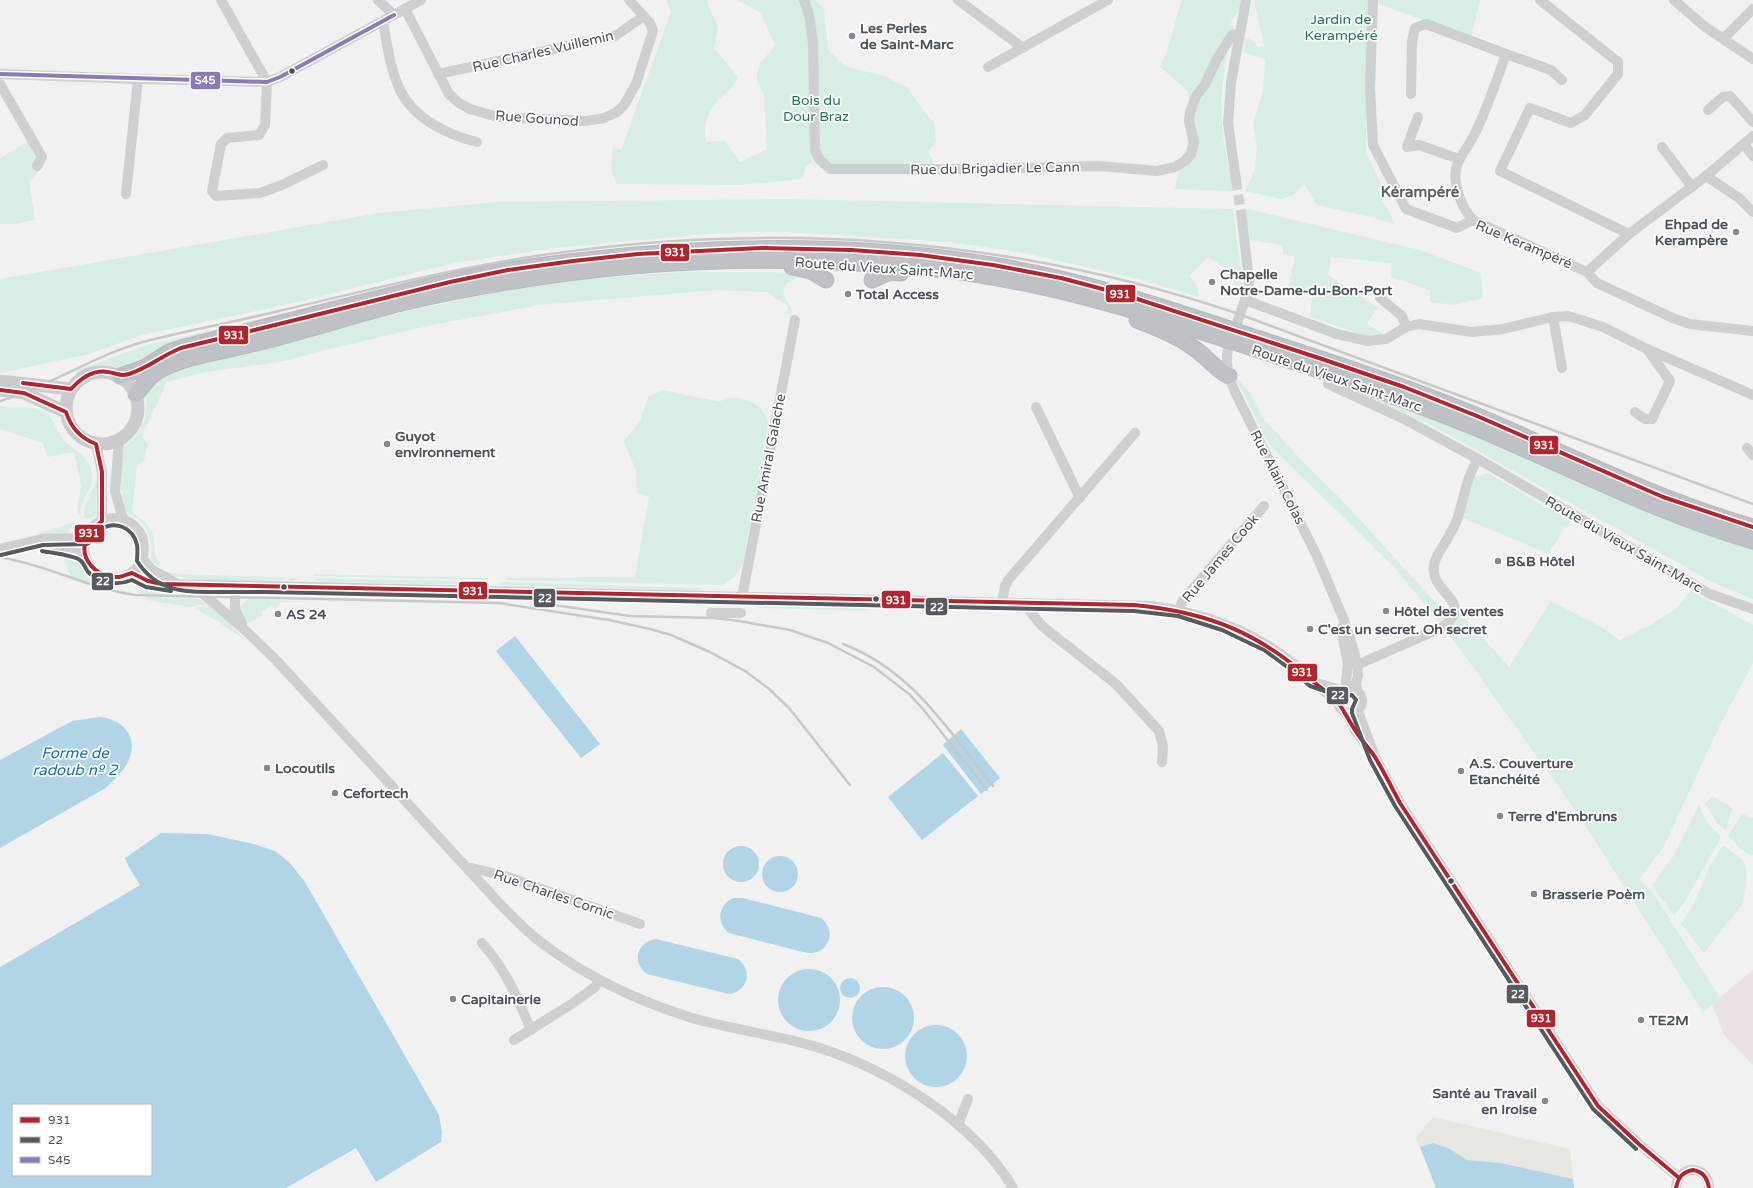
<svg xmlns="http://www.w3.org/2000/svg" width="1753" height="1188" viewBox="0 0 1753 1188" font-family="'Varela Round',sans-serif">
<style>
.medical{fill:#ebe3e1}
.green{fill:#d8ede3}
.sand{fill:#e7e6e0}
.water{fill:#b1d4e6;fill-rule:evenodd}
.pier{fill:#f1f1f1}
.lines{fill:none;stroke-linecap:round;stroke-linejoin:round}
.minor-tunnel{stroke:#d0d1d3;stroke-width:10;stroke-dasharray:10 5;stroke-linecap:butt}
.highway-casing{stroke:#b7b9bf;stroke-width:17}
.minor{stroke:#cdcfd1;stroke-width:10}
.major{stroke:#c9cbce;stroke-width:13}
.highway{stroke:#bec1c6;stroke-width:15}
.rail{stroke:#c7c8ca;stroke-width:2.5}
.highway-bridge-casing{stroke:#b7b9bf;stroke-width:17;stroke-linecap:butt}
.highway-bridge{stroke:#bec1c6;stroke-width:15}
.bus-1-casing{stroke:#fff;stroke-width:7}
.bus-2-casing{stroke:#fff;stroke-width:7}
.bus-3-casing{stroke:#fff;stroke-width:7}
.bus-1{stroke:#b0252e;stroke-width:4}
.bus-2{stroke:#56595f;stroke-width:4}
.bus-3{stroke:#8b7ab7;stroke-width:4}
.poi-dot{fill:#848990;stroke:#fff;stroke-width:1.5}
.bus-dot{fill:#4a515b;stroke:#fff;stroke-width:1.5}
.labels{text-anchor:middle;stroke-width:3.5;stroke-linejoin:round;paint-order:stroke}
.park-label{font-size:14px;fill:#227557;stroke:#fff}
.poi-label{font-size:14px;font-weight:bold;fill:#4a515b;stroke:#fff;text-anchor:start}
.street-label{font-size:14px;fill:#4a515b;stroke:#fff}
.neighbourhood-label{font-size:15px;font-weight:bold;fill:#5d5f64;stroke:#fff}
.water-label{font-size:15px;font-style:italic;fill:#1d6e9b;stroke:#fff}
.line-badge{stroke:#fff;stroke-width:1.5}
.badge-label{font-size:11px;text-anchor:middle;font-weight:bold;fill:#fff}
</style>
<rect width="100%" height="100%" fill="#f1f1f1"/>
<!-- medical -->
<polygon class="medical" points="1753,970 1753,1065 1724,1035 1712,1004"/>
<!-- green -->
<g class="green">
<path d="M666,0H706L718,27L714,48L738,77C732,93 725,91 716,103C707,114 703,129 706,142L725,141L740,162L767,149L764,95L757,81V73L760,64L775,45L760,12L737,0H815L824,9L828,49L844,66L884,76L908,88L924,112L934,122L936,142L928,151L934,163L835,166L813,160L805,168L803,179L739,185L617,184L611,169L613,147L621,150L671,12Z"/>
<path d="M1182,0H1247L1231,21L1235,34L1227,52L1221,97L1223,136L1233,191L1175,189L1181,158L1188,146L1184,119L1190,98L1186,89L1160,67C1171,46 1174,22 1182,0Z"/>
<polygon points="1254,0 1368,0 1366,152 1388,201 1382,195 1382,200 1396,225 1375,218 1317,205 1304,184 1293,195 1282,199 1245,191 1255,169 1257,146 1253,124 1263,92 1265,59 1244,53 1245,36 1255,43 1257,47 1264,46"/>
<polygon points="1376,0 1480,0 1471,37 1376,3"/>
<path d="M28,141C34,152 34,160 42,168L29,181L35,220L14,224H0V158Z"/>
<polygon points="786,199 1233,209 1243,285 1240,294 1226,268 1208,257 1194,271 1190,276 1197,286 1199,297 1141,280 1082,266 1024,253 950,242 784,232 719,233 563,247 454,263 303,301 142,335 89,354 0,373 0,279 379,213 497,202"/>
<polygon points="1244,208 1420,250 1481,273 1483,298 1454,305 1430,302 1430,290 1391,277 1392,263 1331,257 1328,275 1377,307 1367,324 1385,335 1367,336 1310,317 1312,296 1288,289 1295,257 1283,254 1283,245 1250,240"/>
<path d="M684,272H758L797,273L796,278C774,287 786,297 793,312L786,314L788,306L767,292L716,290L539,305L432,325L321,351L285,361L200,373L167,382L143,433V438L148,444L144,460L137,465L132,512C153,527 155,532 155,558L160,562L158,566L151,561C151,545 152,532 139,520C134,516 129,515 126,511L120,484L122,454L124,447L137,435L145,419L147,392L157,379L180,368L281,345L345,325L491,293L563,281Z"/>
<path d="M282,315L283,318L123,370C108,363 92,364 77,374L75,371L146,345Z"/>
<polygon points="1237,378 1250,393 1262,417 1307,466 1339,497 1447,615 1439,622 1395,568 1269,444 1236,379"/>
<path d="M663,390C681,393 700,399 718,401C722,401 726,399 730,398C749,396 767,408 768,426L743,562L735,576L723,585L507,580L506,578L635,577L649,496L637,493L636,471L624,441L640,421L648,397Z"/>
<polygon points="1361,391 1433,418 1753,548 1753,599 1714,583 1431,425 1359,395"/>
<path d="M0,406C13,410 25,405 37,409C53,413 54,426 62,438C73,452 94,457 92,478C91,491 80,501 80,516L77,511L81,486L74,452L47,457L43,443L0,429Z"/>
<polygon points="1488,473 1571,521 1567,528 1564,527 1554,547 1552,547 1549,554 1463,518 1474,477"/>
<polygon points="97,483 96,513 94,517 87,519 84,517 85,506 95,484"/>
<polygon points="75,522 67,534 36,534"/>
<polygon points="67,553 78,557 81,567 87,574 106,589 71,577 64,560"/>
<path d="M163,571L178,574L298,578L294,581H289V578H283V580C255,580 185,584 163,571Z"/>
<polygon points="313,574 488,578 488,580 313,576"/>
<polygon points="314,578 488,582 487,585 330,582 319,581"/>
<polygon points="499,582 702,588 699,591 500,585"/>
<polygon points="145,584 182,593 138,594"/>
<polygon points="1691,591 1753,625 1753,663 1718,729 1664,846 1639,879 1653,893 1720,998 1703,1013 1659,941 1579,816 1452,638 1441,628 1455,607 1509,667 1551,601 1603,628 1619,640 1651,625 1677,608"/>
<polygon points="148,597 197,598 206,604 190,607 141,599"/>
<polygon points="249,599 317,602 281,602 275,609 272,605 261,612 263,615 249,623 245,623 239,607"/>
<polygon points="752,603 866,605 868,608 867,611 759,608 750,605"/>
<polygon points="209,606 224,618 248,642 217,621 194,608"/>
<polygon points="1712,796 1732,808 1726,830 1717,823 1705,803"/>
<polygon points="1699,805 1706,821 1721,837 1683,905 1674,915 1652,885 1673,857"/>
<polygon points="1742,814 1753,818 1753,854 1751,856 1740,848 1728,836"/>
<polygon points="1723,845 1743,860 1747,871 1743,903 1704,953 1681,924 1694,904 1710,866"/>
</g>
<!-- sand -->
<polygon class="sand" points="1433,1117 1570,1149 1573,1179 1501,1163 1467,1160 1448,1148 1433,1143 1420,1147 1416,1138"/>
<!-- water -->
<g class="water">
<polygon points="515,636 600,744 581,758 496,651"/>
<path d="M100,717C125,720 140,739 127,764C121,773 112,783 104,789L0,848V760L72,721Z"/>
<polygon points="961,729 1000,778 981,794 943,745"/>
<polygon points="943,753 978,796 922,840 888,797"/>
<path d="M161,833L207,834L254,844L275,851L289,862L305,882L439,1115L442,1132L441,1142L376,1182L356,1149L286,1188H0V967L140,885L129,867L125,858ZM13,1105H151V1175H13Z"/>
<circle cx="741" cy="864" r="18"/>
<circle cx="780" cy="874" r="18"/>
<path d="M733,898H743L821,918C838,931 828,955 807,953L729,933C716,923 718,905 733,898Z"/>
<path d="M656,939L738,959C753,971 748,991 729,994L647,974C631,962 637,942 656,939Z"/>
<circle cx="809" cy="1000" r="31"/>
<circle cx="850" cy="988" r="10"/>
<circle cx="883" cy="1018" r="31"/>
<circle cx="936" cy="1056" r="31"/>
<polygon points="1433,1143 1448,1148 1467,1160 1501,1163 1573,1179 1574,1188 1436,1188 1420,1147"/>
</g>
<!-- pier -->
<g class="pier">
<polygon points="124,861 140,885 0,967 0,964 137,885 127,868"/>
<polygon points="356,1148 376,1182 374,1183 355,1151 290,1188 286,1188"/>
</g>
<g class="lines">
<!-- minor-tunnel -->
<polyline class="minor-tunnel" points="1236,180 1242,220"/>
<defs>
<g id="highway">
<polyline points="792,267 811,271 826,280"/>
<polyline points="872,280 890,272 901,273"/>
<path d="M1137,320C1157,328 1178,336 1195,349C1207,357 1216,370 1229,376"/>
<path d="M1238,332C1319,358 1400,384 1478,416C1569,455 1658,500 1753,527"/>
<path d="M1234,342C1314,368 1393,394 1471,426C1564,464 1655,513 1753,541"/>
<path d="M120,376L144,368L169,352L181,348C226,336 271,326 316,314C380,298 444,280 510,270C669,246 832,239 991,265C1073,278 1151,303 1230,329"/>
<path d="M136,394C142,387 148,378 155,373C177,359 205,355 230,349C254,344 277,338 301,331C331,323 362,313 393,305C553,267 721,252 885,265C914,267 944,269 974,274C1060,287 1142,312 1224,339"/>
</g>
</defs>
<!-- highway casing -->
<use href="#highway" class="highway-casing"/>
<!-- minor -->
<g class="minor">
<polyline points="221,0 267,82 265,125 259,135 227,138 221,144 212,191 216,196 260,193 282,185 323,165"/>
<polyline points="378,0 394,15"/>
<polyline points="804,0 809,15 813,43 815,150 819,159 830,169 985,169 1099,166 1157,171 1175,167 1185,161 1191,154 1194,142 1189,121 1190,112 1196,96 1204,86 1217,59 1232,35 1239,34"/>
<polyline points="958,0 1023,48"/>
<polyline points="1373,0 1370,88 1373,145 1406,209 1457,228 1473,220"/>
<polyline points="1540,0 1618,62 1618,74 1585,115 1571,123 1530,108 1500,171 1629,234"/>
<polyline points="1674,0 1704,26 1753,59"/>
<polyline points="405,9 449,94 459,103 470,109 498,117 586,121 604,118 617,112 624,105 636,84 653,31 650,23 629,0"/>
<path d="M383,21C387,44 390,69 400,90C414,119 448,135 477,142"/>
<polyline points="1723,39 1753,9"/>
<polyline points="1506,54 1551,70 1562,80"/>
<polyline points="988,67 1108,0"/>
<polyline points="0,74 138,79 267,82 280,77 421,0"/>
<polyline points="438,74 615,36 644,16"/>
<polyline points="0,84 42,157 37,166"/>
<path d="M1411,94L1412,42L1415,28L1426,24L1506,54C1496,81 1487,111 1473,137C1468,148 1458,157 1456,169C1453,185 1462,209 1473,220L1587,272L1597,283L1675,319L1690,324L1753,331"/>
<polyline points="1708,110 1723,97 1730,96 1753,122"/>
<polyline points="1418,117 1407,147 1419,145 1459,159"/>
<polyline points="1744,144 1753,156"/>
<polyline points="1662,147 1692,187"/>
<polyline points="1706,176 1739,198 1753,212"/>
<polyline points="1236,180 1228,123 1231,83 1246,0"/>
<polyline points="126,194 138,79"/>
<path d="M1242,220L1249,280L1248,291L1228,349C1225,365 1229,377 1235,392L1316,554L1344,620L1354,651L1357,665L1358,676L1356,683L1357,690"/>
<polyline points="1587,272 1629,234 1706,176 1753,136"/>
<polyline points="1380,298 1402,316 1406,327"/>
<polyline points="1245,300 1337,334 1368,341 1386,339 1406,327 1419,324 1472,332 1503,329 1553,317 1568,316 1603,327 1647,349 1753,395"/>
<polyline points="1553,317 1562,368"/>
<polyline points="1328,384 1406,420 1478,459 1710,594 1753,609"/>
<polyline points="1036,407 1080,498"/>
<polyline points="1635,412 1645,419 1652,419 1670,381 1647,349"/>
<polyline points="119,440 115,491 123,519"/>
<polyline points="96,444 102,472 102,521"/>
<polyline points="1747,448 1753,455"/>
<circle cx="114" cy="548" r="30"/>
<polyline points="32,544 68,550 85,556"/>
<polyline points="0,549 42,539 86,538"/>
<polyline points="143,559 151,569 176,583"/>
<path d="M132,573L148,581L162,584L266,586L1150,606C1202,612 1253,631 1294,664C1309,676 1321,692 1338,701"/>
<path d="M194,586L246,631L276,660C332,721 388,782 444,843C462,863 480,882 498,902C513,917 528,934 546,946C589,978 641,1002 692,1018C734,1030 778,1035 820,1048C891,1071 974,1122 1013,1188"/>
<polyline points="235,586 235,609 242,624"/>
<polyline points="742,597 795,320"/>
<polyline points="1002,602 1005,586 1009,579 1135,433"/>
<polyline points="1027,603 1029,610 1042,626 1116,684 1159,731 1163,746 1162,762"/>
<polyline points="1179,610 1183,600 1264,506"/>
<polyline points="711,613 741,613"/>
<polyline points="1341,628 1348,664 1345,690"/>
<path d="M1357,665L1441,628C1478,601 1429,594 1434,565C1435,557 1442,548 1446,541C1451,532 1457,523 1459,513C1465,494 1467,476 1478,459"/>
<polyline points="1314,682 1343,691"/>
<circle cx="1350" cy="701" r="12"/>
<polyline points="1358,711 1375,757 1400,803 1598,1106 1640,1145 1678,1177"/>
<polyline points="1346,713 1355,730 1368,748"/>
<polyline points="469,871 472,868 505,876 640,924"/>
<path d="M482,943C506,970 517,997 531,1030"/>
<polyline points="514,1040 573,1003 595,987 599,980"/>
<polyline points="958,1125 968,1099"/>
<path d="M1676,1188C1677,1164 1709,1164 1709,1188"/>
</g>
<!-- major -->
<g class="major">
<circle cx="102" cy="408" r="36"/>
<polyline points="0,381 71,389"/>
<polyline points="0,390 24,393 66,412"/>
</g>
<!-- highway -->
<use href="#highway" class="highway"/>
<!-- rail -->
<g class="rail">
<path d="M0,401C50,386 93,356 143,342C188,330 234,322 279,311C365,291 449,269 536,256C772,220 1009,237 1236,313L1753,504"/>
<path d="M0,557C47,565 88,588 135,595L499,603L609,620L650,629L671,635L710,652L745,671L768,688L789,708L850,785"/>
<polyline points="540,603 630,616 714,618 739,621 790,630 828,643 874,667 909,694 923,709 987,790"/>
<path d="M843,644C912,670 949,731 993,786"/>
</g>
<defs>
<g id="highway-bridge">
<polyline points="1230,329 1238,332"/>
<polyline points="1224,339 1234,342"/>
</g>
</defs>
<!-- highway-bridge casing -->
<use href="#highway-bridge" class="highway-bridge-casing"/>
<!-- highway-bridge -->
<use href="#highway-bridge" class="highway-bridge"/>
<defs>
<g id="bus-1">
<path d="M23,383L71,389C81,378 93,369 108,372C117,373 120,377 129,374C148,368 163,355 181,348L450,282L508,270L573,261L638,254L761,248L851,250L920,255L993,265L1061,278L1125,295L1322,359L1404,387L1477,416L1663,497L1753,527"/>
<path d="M0,390L24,393L66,412C71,428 80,438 96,444L102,472V521C95,527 89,532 86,540C79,560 98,578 117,577C122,577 127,574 132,573L148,581L162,584L1134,605C1208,612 1260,633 1315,683C1320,688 1335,697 1338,702C1344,711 1349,721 1355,730C1361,740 1369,748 1375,757C1384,772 1392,788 1400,803L1598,1106L1640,1145L1678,1177"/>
<path d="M1676,1188C1678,1178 1682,1172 1693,1170C1704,1172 1707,1178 1709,1188"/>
</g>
<g id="bus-2">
<path d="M42,551C51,553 75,555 81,561C84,564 86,569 88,572C100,584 117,586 132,580L146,587L171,591"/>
<path d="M1,555L43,545L87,544C93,541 95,534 100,530C115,520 133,527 137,545C138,550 137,556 137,561C157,592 184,592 216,592C233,592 249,592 266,592L1134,611L1178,616L1222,630L1264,650L1290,669L1310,686L1342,697L1352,695L1356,700L1352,709V713L1370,760L1395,806L1593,1109L1636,1149"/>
</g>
<polyline id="bus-3" points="0,74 267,82 280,77 394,15"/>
</defs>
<!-- bus-1 casing -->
<use href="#bus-1" class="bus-1-casing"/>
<!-- bus-2 casing -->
<use href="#bus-2" class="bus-2-casing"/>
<!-- bus-3 casing -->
<use href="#bus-3" class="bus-3-casing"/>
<!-- bus-1 -->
<use href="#bus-1" class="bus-1"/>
<!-- bus-2 -->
<use href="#bus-2" class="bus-2"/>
<!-- bus-3 -->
<use href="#bus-3" class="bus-3"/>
</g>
<!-- markers -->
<g class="poi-dot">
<circle cx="852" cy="36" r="4"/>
<circle cx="1736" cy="232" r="4"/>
<circle cx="1212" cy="282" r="4"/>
<circle cx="848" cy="294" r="4"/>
<circle cx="387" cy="444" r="4"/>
<circle cx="1498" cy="561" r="4"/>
<circle cx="1386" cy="611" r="4"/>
<circle cx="278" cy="614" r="4"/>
<circle cx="1310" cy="629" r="4"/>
<circle cx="267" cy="768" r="4"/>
<circle cx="1461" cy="771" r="4"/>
<circle cx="335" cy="793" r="4"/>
<circle cx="1500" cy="816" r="4"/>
<circle cx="1534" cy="894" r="4"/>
<circle cx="453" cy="999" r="4"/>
<circle cx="1641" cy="1020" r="4"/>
<circle cx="1545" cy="1101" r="4"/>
</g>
<g class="bus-dot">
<circle cx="292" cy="71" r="3.5"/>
<circle cx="284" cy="587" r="3.5"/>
<circle cx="876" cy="599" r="3.5"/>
<circle cx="1451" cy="881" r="3.5"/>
</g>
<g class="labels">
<!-- park labels -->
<g class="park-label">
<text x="1341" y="24">Jardin de<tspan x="1341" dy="16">Kerampéré</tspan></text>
<text x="816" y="105">Bois du<tspan x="816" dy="16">Dour Braz</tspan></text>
</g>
<!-- poi labels -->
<g class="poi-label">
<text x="860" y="33">Les Perles<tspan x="860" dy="16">de Saint-Marc</tspan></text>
<text x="1728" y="229" text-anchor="end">Ehpad de<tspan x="1728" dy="16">Kerampère</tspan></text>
<text x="1220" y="279">Chapelle<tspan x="1220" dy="16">Notre-Dame-du-Bon-Port</tspan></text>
<text x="856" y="299">Total Access</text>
<text x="395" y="441">Guyot<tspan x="395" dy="16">environnement</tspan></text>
<text x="1506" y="566">B&amp;B Hôtel</text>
<text x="1394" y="616">Hôtel des ventes</text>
<text x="286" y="619">AS 24</text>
<text x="1318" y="634">C'est un secret. Oh secret</text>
<text x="1469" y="768">A.S. Couverture<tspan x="1469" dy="16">Etanchéité</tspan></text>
<text x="275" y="773">Locoutils</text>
<text x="343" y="798">Cefortech</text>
<text x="1508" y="821">Terre d'Embruns</text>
<text x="1542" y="899">Brasserie Poèm</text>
<text x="461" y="1004">Capitainerie</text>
<text x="1649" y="1025">TE2M</text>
<text x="1537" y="1098" text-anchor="end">Santé au Travail<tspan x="1537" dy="16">en Iroise</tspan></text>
</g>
<!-- street labels -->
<g class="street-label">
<text transform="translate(543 51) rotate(-13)" y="5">Rue Charles Vuillemin</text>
<text transform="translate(537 118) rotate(4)" y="5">Rue Gounod</text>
<text transform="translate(995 168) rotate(-1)" y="5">Rue du Brigadier Le Cann</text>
<text transform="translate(1524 244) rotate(23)" y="5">Rue Kerampéré</text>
<text transform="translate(884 268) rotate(4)" y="5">Route du Vieux Saint-Marc</text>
<text transform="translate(1337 378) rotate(19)" y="5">Route du Vieux Saint-Marc</text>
<text transform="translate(768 458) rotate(-79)" y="5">Rue Amiral Galache</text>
<text transform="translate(1278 477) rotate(63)" y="5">Rue Alain Colas</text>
<text transform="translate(1624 544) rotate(30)" y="5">Route du Vieux Saint-Marc</text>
<text transform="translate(1220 558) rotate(-50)" y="5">Rue James Cook</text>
<text transform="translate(554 894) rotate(19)" y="5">Rue Charles Cornic</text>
</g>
<!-- neighbourhood labels -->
<g class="neighbourhood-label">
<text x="1420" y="197">Kérampéré</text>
</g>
<!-- water labels -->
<g class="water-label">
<text x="75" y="758">Forme de<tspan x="75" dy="17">radoub nº 2</tspan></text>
</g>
</g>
<g class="line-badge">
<rect x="190" y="71" width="31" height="19" rx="4" fill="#8b7ab7"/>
<rect x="660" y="243" width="30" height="19" rx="4" fill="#b0252e"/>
<rect x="1105" y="284" width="31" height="19" rx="4" fill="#b0252e"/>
<rect x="218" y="325" width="31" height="20" rx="4" fill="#b0252e"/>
<rect x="1529" y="435" width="30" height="20" rx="4" fill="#b0252e"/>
<rect x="74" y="524" width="31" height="19" rx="4" fill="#b0252e"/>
<rect x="91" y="572" width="23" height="19" rx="4" fill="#56595f"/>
<rect x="458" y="581" width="30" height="19" rx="4" fill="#b0252e"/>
<rect x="533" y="588" width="23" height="20" rx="4" fill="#56595f"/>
<rect x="881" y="590" width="30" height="19" rx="4" fill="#b0252e"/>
<rect x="925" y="597" width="23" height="19" rx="4" fill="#56595f"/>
<rect x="1287" y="663" width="31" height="19" rx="4" fill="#b0252e"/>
<rect x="1326" y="686" width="23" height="19" rx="4" fill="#56595f"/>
<rect x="1506" y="984" width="23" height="20" rx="4" fill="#56595f"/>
<rect x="1526" y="1009" width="30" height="19" rx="4" fill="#b0252e"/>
</g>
<g class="badge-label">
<text x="205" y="84">S45</text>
<text x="675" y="256">931</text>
<text x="1120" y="298">931</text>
<text x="234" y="339">931</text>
<text x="1544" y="449">931</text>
<text x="89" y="537">931</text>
<text x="103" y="585">22</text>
<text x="473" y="595">931</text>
<text x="545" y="602">22</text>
<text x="896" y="604">931</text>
<text x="937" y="611">22</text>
<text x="1302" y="676">931</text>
<text x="1338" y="699">22</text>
<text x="1518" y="998">22</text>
<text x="1541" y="1022">931</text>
</g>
<!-- legend -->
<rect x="12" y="1104" width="140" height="72" fill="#ffffff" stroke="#b7b9bd"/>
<rect x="20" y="1117" width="20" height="6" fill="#b0252e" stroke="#b7b9bd"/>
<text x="48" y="1124" font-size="12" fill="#4a515b">931</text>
<rect x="20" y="1137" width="20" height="6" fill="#56595f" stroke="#b7b9bd"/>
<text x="48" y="1144" font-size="12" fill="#4a515b">22</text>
<rect x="20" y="1157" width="20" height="6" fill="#8b7ab7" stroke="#b7b9bd"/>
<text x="48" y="1164" font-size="12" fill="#4a515b">S45</text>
</svg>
